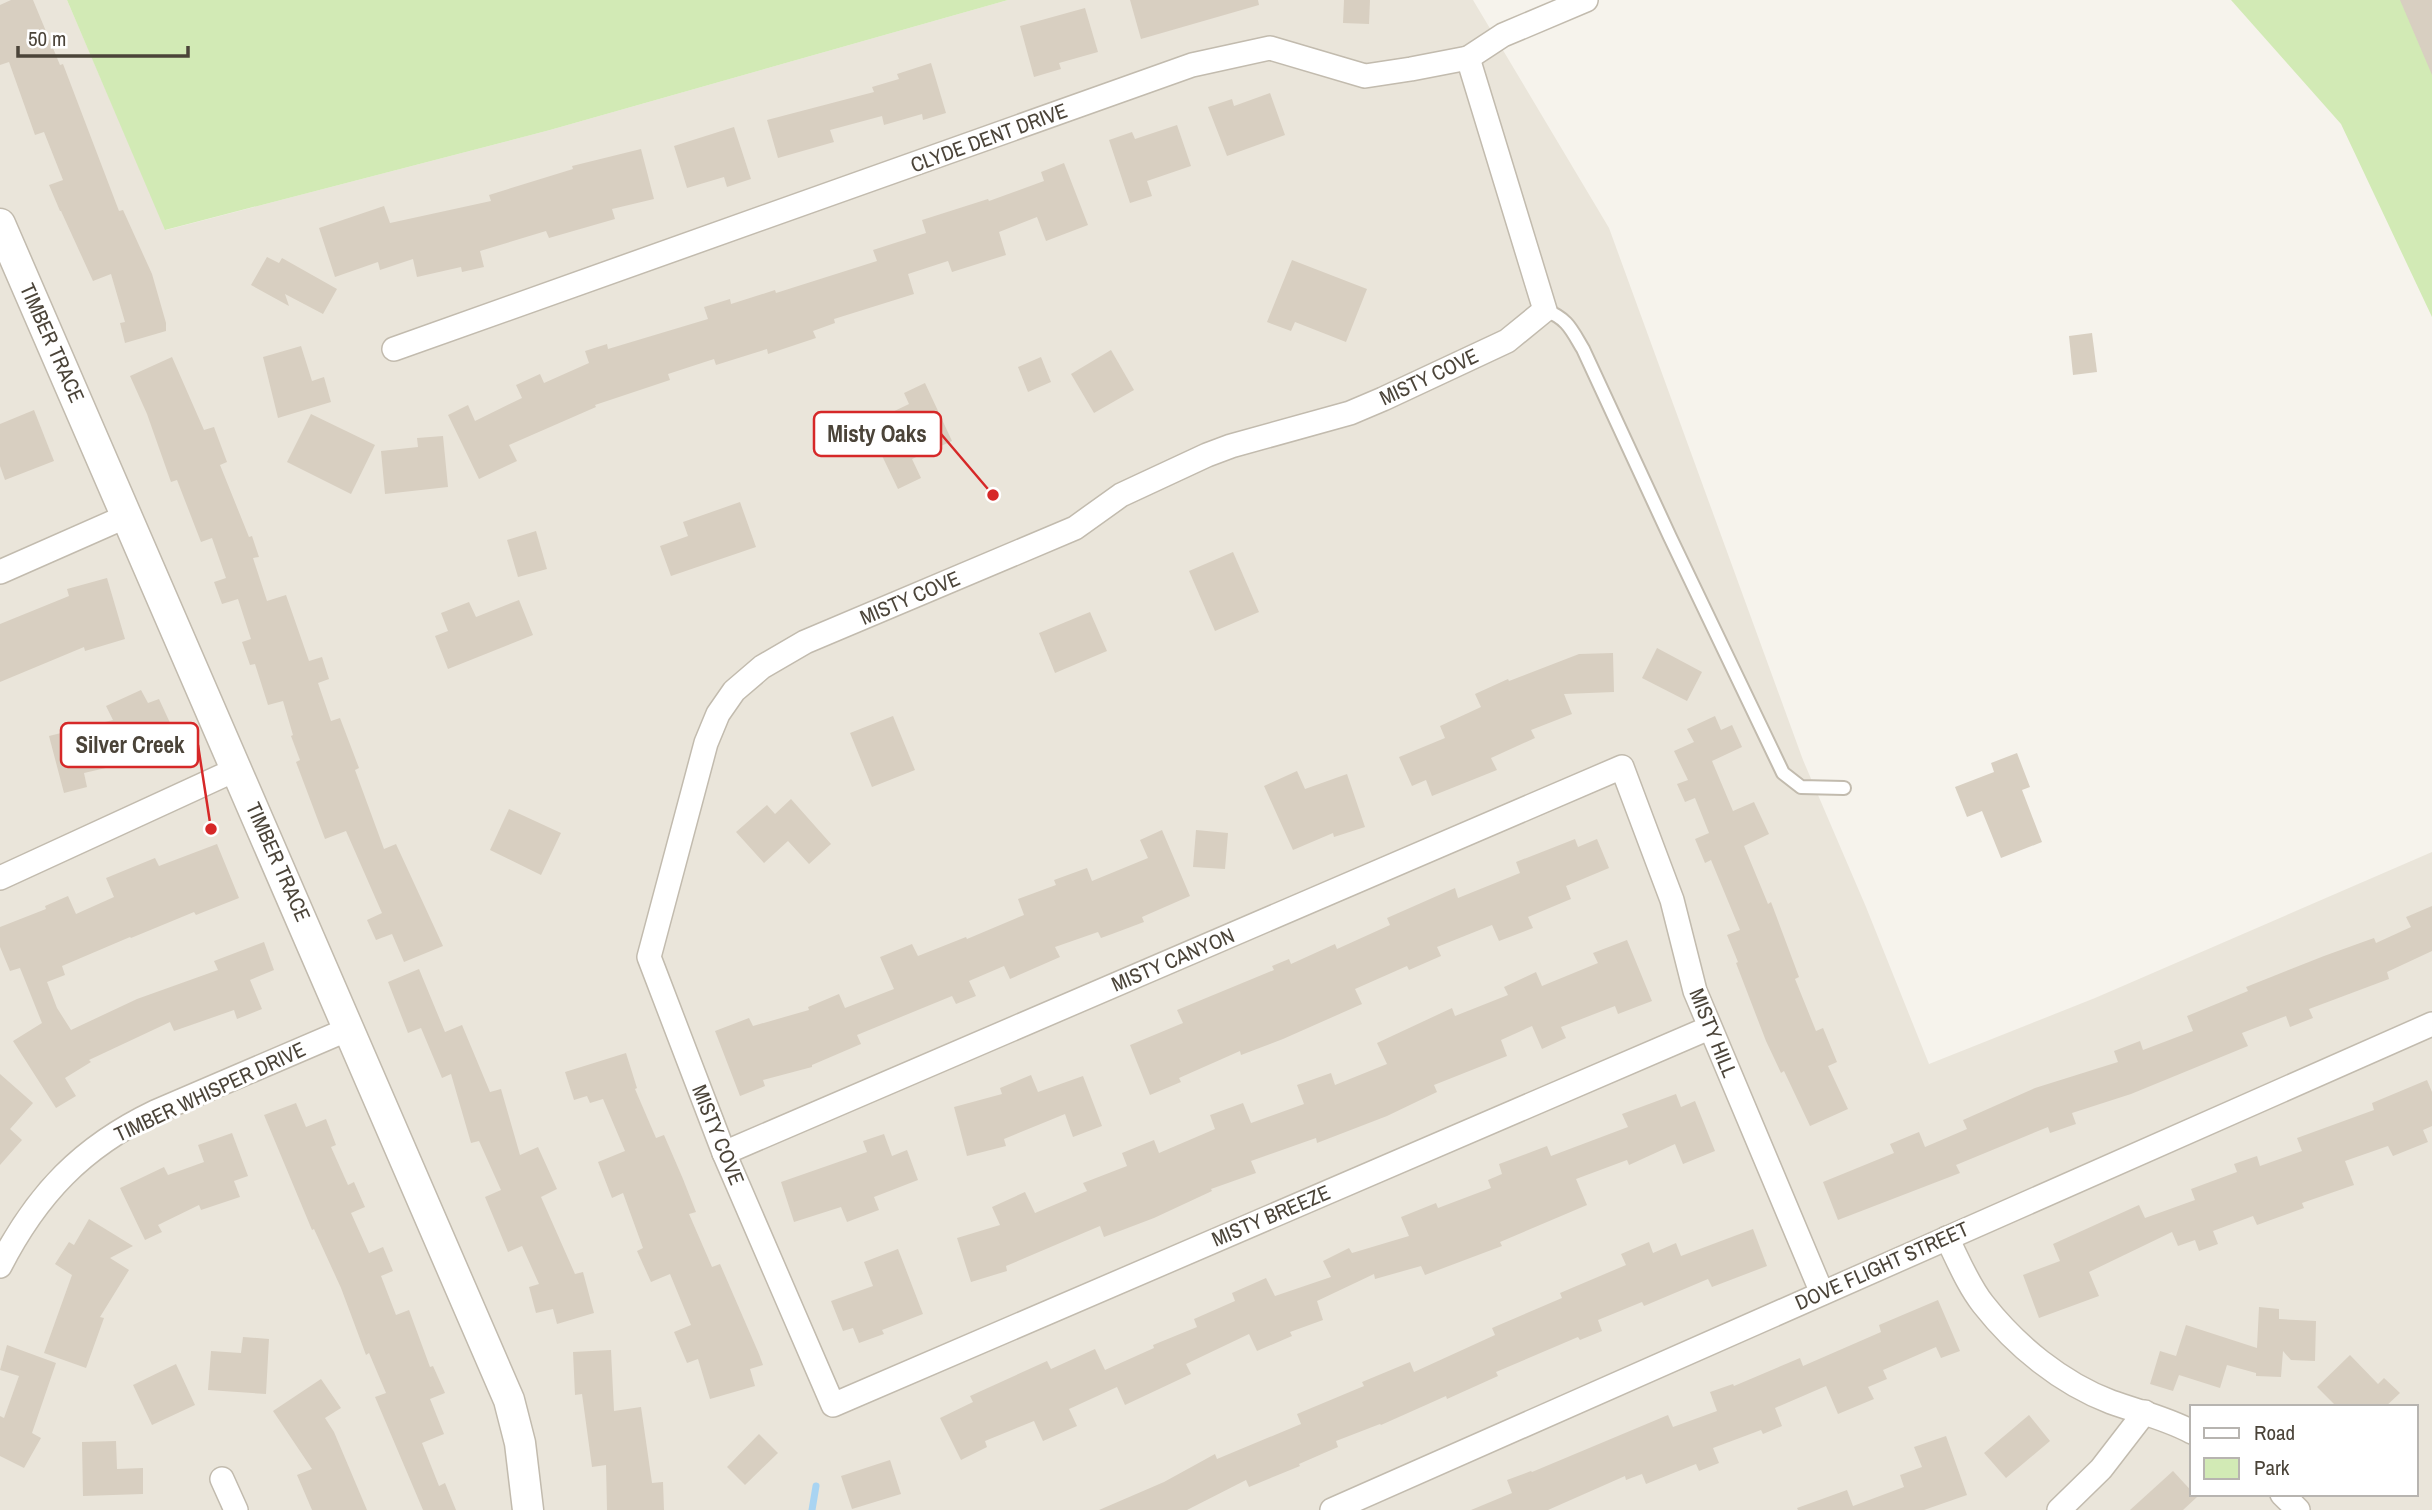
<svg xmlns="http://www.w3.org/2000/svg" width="2432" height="1510" viewBox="0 0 2432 1510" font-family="'Archivo Narrow',sans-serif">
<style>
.residential{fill:#eae5da;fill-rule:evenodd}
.green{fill:#d2eab5}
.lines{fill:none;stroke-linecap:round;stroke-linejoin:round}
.stream{stroke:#a9d4f2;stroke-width:7}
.building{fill:#d8cfc1}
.service-casing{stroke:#c2bbae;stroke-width:16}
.minor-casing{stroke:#c2bbae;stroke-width:26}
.tertiary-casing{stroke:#c2bbae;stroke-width:33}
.service{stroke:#fff;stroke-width:12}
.minor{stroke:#fff;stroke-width:23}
.tertiary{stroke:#fff;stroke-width:30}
.labels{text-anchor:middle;stroke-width:6;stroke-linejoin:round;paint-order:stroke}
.street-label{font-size:21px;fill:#4b4439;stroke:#fff}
.leader{fill:none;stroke:#d62828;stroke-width:2.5}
.callout-dot{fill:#d62828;stroke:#fff;stroke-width:2.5}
.callout{fill:#fff;stroke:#d62828;stroke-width:2.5}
.callout-label{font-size:23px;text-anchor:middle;font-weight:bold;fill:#4b4439}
</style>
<rect width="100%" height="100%" fill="#f6f3ec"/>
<!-- residential -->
<path class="residential" d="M0,0H67L166,230L550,130L1008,0H1473L1609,228L1803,760L1866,907L1929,1064L2095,998L2432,852V1510H0ZM2192,1407H2416V1494H2192Z"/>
<!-- green -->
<g class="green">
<polygon points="67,0 1008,0 550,130 165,230"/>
<polygon points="2231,0 2432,0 2432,317 2341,124"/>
</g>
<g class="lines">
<!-- stream -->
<polyline class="stream" points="812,1510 816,1486"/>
</g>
<!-- building -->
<g class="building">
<polygon points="11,0 33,0 60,65 63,64 119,211 123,210 152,274 166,323 166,331 125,343 120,323 125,322 111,274 93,281 61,211 60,211 49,185 63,180 44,132 35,135 9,62 0,65 0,5"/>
<polygon points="1130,0 1258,0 1259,5 1141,39"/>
<polygon points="1344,0 1370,0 1369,24 1343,23"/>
<polygon points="2400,0 2432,0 2432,75"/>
<polygon points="1085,8 1098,52 1059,63 1061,69 1034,77 1020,26"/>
<polygon points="931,63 946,113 923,120 922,114 884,125 882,116 830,130 834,142 778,158 767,120 874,92 872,87 899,79 897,74"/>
<polygon points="1270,93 1285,135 1227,156 1208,107 1232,99 1234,106"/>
<polygon points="1177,125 1191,166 1147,181 1152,196 1130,203 1109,140 1132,132 1135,139"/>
<polygon points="734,127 751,179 727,187 724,177 687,188 674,146"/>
<polygon points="641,149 654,199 612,209 615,219 549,238 546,231 480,251 484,267 462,272 461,267 417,277 413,259 380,270 378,262 335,277 319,228 384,206 390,223 491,201 489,195 573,169 572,166"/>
<polygon points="1064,163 1088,225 1046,241 1037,217 999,232 1006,255 952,272 948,261 908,274 914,294 834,319 835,323 813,331 816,338 768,354 767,349 716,365 714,359 668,374 670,380 595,405 596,407 509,445 517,461 479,479 448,415 468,405 475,421 522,398 516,385 540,374 544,383 589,363 585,351 607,344 608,349 708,319 704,307 730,299 731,304 775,290 776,293 877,261 873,250 926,233 922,220 988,199 989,201 1044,181 1041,172"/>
<polygon points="267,257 279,263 282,258 337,289 323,314 285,294 289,306 251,285"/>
<polygon points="1292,260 1367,289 1346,342 1295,322 1291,331 1267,322"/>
<polygon points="2092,333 2097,372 2073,375 2069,336"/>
<polygon points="301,346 312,381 324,377 331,402 278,418 263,357"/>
<polygon points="1111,350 1134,390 1094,413 1071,374"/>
<polygon points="172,357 204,430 214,427 227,462 220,465 249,537 252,536 259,557 253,558 267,601 286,595 309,661 322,657 329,679 318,683 331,721 340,718 359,768 355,770 384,849 396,844 443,946 404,962 392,934 376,940 367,920 382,913 346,831 325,839 296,762 300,760 291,736 293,735 283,701 268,705 255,664 250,665 242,642 251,639 238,599 222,604 214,582 226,578 212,538 201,542 177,480 171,482 147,414 130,376"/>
<polygon points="1041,357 1051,382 1028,392 1018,367"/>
<polygon points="925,383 952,441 912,459 921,478 898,489 873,437 886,431 880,418 909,404 904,393"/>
<polygon points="34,410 54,461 5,480 0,466 0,424"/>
<polygon points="311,414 375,445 351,494 287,462"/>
<polygon points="443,436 448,487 385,494 381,451 418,447 417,438"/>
<polygon points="740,502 756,547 671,576 660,546 688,536 683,522"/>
<polygon points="536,531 547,569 518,577 507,540"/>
<polygon points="1233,552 1259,612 1215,631 1189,571"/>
<polygon points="107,578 125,639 85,651 84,647 0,682 0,624 69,596 67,589"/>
<polygon points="519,600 533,635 448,669 435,636 448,631 441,613 469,602 476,617"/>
<polygon points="1090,612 1107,651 1055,673 1039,633"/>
<polygon points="1657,648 1702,672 1687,701 1642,678"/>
<polygon points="1613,653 1614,692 1564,694 1572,714 1531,730 1535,738 1491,758 1497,770 1432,796 1426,780 1412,786 1399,757 1445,738 1440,726 1481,707 1475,694 1508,679 1509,681 1579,654"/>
<polygon points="141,690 148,703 159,699 177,738 119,765 84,773 87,787 64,793 49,736 113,720 106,706"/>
<polygon points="893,716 915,770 872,787 850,733"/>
<polygon points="1715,716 1721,730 1732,725 1742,747 1712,761 1733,811 1754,802 1769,834 1744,846 1768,904 1771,902 1799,977 1795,979 1816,1031 1823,1028 1837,1062 1828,1066 1848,1109 1810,1126 1784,1071 1781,1073 1766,1041 1736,963 1738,962 1727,935 1740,930 1711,860 1705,863 1695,839 1709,833 1695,798 1685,802 1677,784 1688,780 1674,751 1694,742 1687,729"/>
<polygon points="2017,753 2030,787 2022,790 2042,842 2001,858 1982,811 1967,817 1955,787 1994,772 1991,763"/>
<polygon points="1297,771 1305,789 1347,774 1365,827 1334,837 1333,833 1293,850 1264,786"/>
<polygon points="791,799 831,844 809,864 788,841 764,863 736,832 767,805 775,814"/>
<polygon points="509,809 561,833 541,875 490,850"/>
<polygon points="1162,830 1190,896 1142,917 1144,922 1112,934 1101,938 1098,932 1055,947 1060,957 1010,979 1004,966 969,981 976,996 956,1004 952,996 857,1035 861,1044 812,1065 812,1067 763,1080 765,1086 740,1096 715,1031 749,1018 753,1026 809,1010 808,1007 839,994 845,1008 894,989 880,957 912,944 918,956 966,937 967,939 1024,915 1018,899 1056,885 1054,880 1087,868 1092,881 1148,858 1140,840"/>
<polygon points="1196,830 1228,833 1225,869 1193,867"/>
<polygon points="1575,839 1578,847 1597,839 1609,868 1566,886 1571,899 1528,917 1533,928 1499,941 1492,925 1437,947 1441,956 1409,970 1407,966 1355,989 1362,1004 1283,1039 1241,1055 1240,1051 1179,1078 1181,1082 1150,1095 1130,1045 1183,1023 1177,1010 1274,970 1272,966 1289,959 1291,964 1335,944 1337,949 1390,925 1387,918 1455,888 1458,898 1520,873 1516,862"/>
<polygon points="217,844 239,898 196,915 194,912 131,938 130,937 62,966 65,975 47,982 57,1008 71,1030 137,999 218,970 214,961 264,942 274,970 250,980 262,1009 237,1019 234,1010 174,1031 170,1022 89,1060 91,1062 65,1078 76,1096 56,1108 13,1041 42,1023 20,968 10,971 0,947 0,927 46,909 45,906 68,896 76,914 114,897 106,878 155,858 159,866"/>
<polygon points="2432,906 2432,951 2387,972 2389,979 2309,1009 2313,1018 2290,1027 2286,1016 2242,1033 2248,1046 2131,1094 2072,1113 2076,1124 2050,1133 2048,1127 1956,1165 1960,1173 1838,1220 1823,1182 1894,1153 1890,1144 1919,1132 1925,1147 1967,1129 1963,1120 2035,1088 2118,1062 2114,1051 2140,1041 2143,1050 2193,1031 2187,1016 2248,991 2246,987 2324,956 2374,938 2376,943 2411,927 2406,917"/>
<polygon points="1627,940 1652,1001 1618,1014 1615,1006 1561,1027 1566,1038 1542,1049 1532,1026 1501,1040 1507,1056 1434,1085 1437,1092 1387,1116 1317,1143 1316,1138 1251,1161 1256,1173 1211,1189 1212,1191 1154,1218 1104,1237 1100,1226 1006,1266 1007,1271 971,1282 957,1238 1000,1225 992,1207 1025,1192 1035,1213 1087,1191 1083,1183 1127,1166 1122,1153 1154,1140 1159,1153 1215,1129 1210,1115 1243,1103 1251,1123 1304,1104 1297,1085 1331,1073 1335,1085 1387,1064 1377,1043 1452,1008 1455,1016 1508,995 1504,987 1536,972 1542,986 1598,963 1593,953"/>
<polygon points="419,969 445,1032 462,1025 490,1092 501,1089 520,1155 538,1147 557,1189 541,1197 575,1274 583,1272 594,1313 557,1324 553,1309 536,1313 529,1287 539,1284 522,1246 508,1252 498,1228 485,1197 501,1190 479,1141 471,1143 451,1074 442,1078 421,1028 408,1033 388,982"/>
<polygon points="626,1053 637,1088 635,1089 656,1138 664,1135 683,1179 696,1212 689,1214 712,1267 720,1264 759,1354 763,1365 750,1369 755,1386 710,1399 698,1359 687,1363 674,1332 691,1325 670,1274 651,1282 637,1251 643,1248 623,1193 612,1198 598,1162 625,1151 603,1099 590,1103 587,1096 574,1100 565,1072"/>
<polygon points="0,1074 33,1103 10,1129 22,1140 0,1165"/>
<polygon points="1031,1075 1038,1092 1083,1076 1102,1126 1073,1137 1065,1114 1004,1139 1006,1146 967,1156 954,1107 1002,1094 1000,1088"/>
<polygon points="2427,1080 2432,1092 2432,1126 2423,1130 2428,1142 2393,1156 2388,1146 2345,1161 2354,1185 2302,1203 2304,1208 2257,1225 2253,1216 2213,1231 2218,1244 2199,1251 2195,1240 2178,1246 2172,1232 2089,1272 2099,1296 2039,1318 2023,1275 2060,1261 2053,1244 2139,1205 2145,1218 2195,1200 2191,1189 2237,1172 2234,1164 2257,1156 2260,1166 2302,1151 2297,1138 2374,1110 2372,1103"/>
<polygon points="1676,1094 1681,1107 1695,1101 1715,1151 1683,1164 1675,1144 1629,1165 1627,1160 1576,1179 1587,1205 1500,1242 1502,1246 1425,1275 1421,1266 1375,1279 1374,1274 1317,1301 1323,1320 1290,1332 1292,1336 1257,1351 1249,1334 1186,1364 1191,1374 1125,1405 1117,1387 1069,1409 1077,1426 1043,1441 1034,1421 985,1441 987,1447 961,1460 940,1418 973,1402 970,1396 1047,1361 1051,1369 1095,1349 1105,1370 1154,1348 1153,1345 1197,1327 1194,1319 1235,1301 1232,1293 1266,1278 1275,1296 1331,1277 1323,1261 1349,1248 1352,1253 1409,1236 1401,1217 1436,1203 1438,1208 1491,1188 1488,1180 1502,1174 1499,1164 1547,1146 1551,1156 1628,1127 1622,1114"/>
<polygon points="296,1103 306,1127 326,1119 336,1145 331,1147 348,1185 354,1182 365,1207 351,1213 369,1253 383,1247 393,1271 381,1276 396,1315 409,1310 430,1367 433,1366 445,1393 430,1399 444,1434 422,1443 439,1486 445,1483 456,1510 423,1510 375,1397 386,1393 369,1353 366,1355 341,1288 314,1229 312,1230 264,1115"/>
<polygon points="232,1133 248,1176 234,1181 240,1197 201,1210 199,1205 158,1225 162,1232 145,1240 120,1188 164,1167 168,1175 204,1162 198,1145"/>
<polygon points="884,1134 892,1156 907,1150 918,1180 874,1197 879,1210 847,1222 841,1207 794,1222 781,1182 867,1152 863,1141"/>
<polygon points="89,1219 133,1246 110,1258 129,1270 100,1317 104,1318 86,1368 44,1353 72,1275 55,1264 69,1242 74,1245"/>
<polygon points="1753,1229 1767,1266 1712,1287 1708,1279 1644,1306 1642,1302 1598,1320 1602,1331 1580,1340 1578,1337 1496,1372 1498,1376 1447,1399 1446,1396 1381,1425 1380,1424 1336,1441 1338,1447 1299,1464 1300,1466 1249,1487 1246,1480 1187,1510 1099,1510 1164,1482 1215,1454 1217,1459 1301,1424 1297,1414 1364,1386 1362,1382 1410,1362 1414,1372 1495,1335 1492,1328 1562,1298 1560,1293 1626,1265 1621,1254 1649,1242 1653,1253 1676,1243 1681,1256"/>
<polygon points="898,1249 923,1314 882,1330 884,1334 859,1343 853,1328 843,1331 831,1301 873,1286 864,1262"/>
<polygon points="1938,1300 1960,1351 1941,1358 1936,1347 1883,1370 1887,1379 1868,1387 1874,1399 1838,1414 1826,1386 1775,1408 1782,1426 1763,1434 1761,1430 1713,1448 1719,1463 1699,1471 1696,1464 1646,1484 1642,1474 1626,1480 1625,1476 1548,1510 1471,1510 1512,1493 1507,1480 1531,1471 1532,1472 1668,1415 1673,1427 1717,1411 1710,1392 1733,1384 1734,1386 1800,1358 1803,1366 1881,1332 1879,1325"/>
<polygon points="2259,1307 2279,1309 2279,1319 2316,1321 2315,1361 2291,1360 2283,1351 2281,1377 2256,1376 2256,1373 2227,1365 2220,1388 2179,1375 2173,1391 2150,1384 2160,1351 2176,1356 2186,1325 2257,1348"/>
<polygon points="243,1337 269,1339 266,1394 208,1390 211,1351 241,1353"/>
<polygon points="7,1345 56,1363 32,1433 41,1438 24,1468 0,1456 0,1416 4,1418 19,1376 0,1370"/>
<polygon points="611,1350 614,1411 641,1407 652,1483 663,1482 664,1510 607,1510 606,1465 592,1467 582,1394 575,1395 573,1352"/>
<polygon points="2350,1355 2378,1384 2384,1378 2400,1393 2385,1407 2337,1407 2317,1387"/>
<polygon points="176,1364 195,1405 152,1425 133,1385"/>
<polygon points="321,1379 341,1408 325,1418 334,1432 367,1510 312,1510 297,1475 312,1469 273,1411"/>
<polygon points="2029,1415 2050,1441 2006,1478 1984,1453"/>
<polygon points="759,1434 778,1453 745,1485 727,1467"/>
<polygon points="1946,1436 1967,1495 1924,1510 1798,1510 1797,1508 1847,1490 1853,1506 1904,1487 1900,1475 1922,1467 1914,1447"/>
<polygon points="116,1441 117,1469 143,1468 143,1494 83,1496 82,1442"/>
<polygon points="890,1460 901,1494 852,1509 841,1476"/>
<polygon points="2173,1471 2197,1497 2183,1510 2130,1510"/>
</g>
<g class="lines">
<defs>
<path id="service" d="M1545,310C1568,319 1571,329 1583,349L1670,537L1783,773L1801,787L1844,788"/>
<g id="minor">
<polyline points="1468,58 1545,310 1507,341 1383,399 1350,413 1231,446 1207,455 1121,495 1075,528 805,642 762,667 734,691 718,714 706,743 649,957 724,1153 833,1405 1709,1028"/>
<polyline points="394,349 1192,65 1270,48 1365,76 1411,69 1468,58 1503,35 1586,0"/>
<polyline points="0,572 127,516"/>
<polyline points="0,878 237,769"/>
<polyline points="724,1153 1622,767 1672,900 1695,991 1822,1293"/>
<path d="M1947,1238C1958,1260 1968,1285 1983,1304C2016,1346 2061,1383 2111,1402C2139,1412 2166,1418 2192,1432"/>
<path d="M0,1266C37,1194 82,1147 155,1112L351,1028"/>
<polyline points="222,1479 236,1510"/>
<polyline points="2282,1494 2298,1510"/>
<polyline points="1332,1510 2432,1024"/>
<polyline points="2059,1510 2101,1469 2145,1412"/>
</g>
<path id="tertiary" d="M0,224C171,615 341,1007 509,1400L520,1443L528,1510"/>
</defs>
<!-- service casing -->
<use href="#service" class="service-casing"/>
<!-- minor casing -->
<use href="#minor" class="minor-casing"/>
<!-- tertiary casing -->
<use href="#tertiary" class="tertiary-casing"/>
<!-- service -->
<use href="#service" class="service"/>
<!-- minor -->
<use href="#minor" class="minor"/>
<!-- tertiary -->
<use href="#tertiary" class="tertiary"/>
</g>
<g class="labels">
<!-- street labels -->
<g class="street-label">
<text transform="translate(989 138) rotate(-20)" y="7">CLYDE DENT DRIVE</text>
<text transform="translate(52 343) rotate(66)" y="7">TIMBER TRACE</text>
<text transform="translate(1429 377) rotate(-25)" y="7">MISTY COVE</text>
<text transform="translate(910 598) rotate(-23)" y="7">MISTY COVE</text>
<text transform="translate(278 862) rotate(66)" y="7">TIMBER TRACE</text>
<text transform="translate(1173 960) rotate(-23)" y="7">MISTY CANYON</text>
<text transform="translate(1713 1033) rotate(68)" y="7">MISTY HILL</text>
<text transform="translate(210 1092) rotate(-25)" y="7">TIMBER WHISPER DRIVE</text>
<text transform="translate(718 1135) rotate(68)" y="7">MISTY COVE</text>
<text transform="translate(1271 1216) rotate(-23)" y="7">MISTY BREEZE</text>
<text transform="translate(1882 1266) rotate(-24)" y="7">DOVE FLIGHT STREET</text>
</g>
</g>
<!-- callouts -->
<path class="leader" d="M993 495L941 434M211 829L198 745"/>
<g class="callout-dot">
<circle cx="993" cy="495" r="7"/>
<circle cx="211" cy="829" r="7"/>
</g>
<g class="callout">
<rect x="814" y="412" width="127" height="44" rx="7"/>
<rect x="61" y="723" width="137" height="44" rx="7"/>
</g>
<g class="callout-label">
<text x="877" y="442">Misty Oaks</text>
<text x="130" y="753">Silver Creek</text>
</g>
<!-- legend -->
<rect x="2190" y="1405" width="228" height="91" fill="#ffffff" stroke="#b7b4b0" stroke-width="2"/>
<rect x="2204" y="1428" width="35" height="10" fill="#ffffff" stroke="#b7b4b0" stroke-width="2"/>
<text x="2254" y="1440" font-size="21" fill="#4b4439">Road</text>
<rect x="2204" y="1458" width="35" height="21" fill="#d2eab5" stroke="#b7b4b0" stroke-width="2"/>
<text x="2254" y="1475" font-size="21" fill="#4b4439">Park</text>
<!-- scale -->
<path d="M18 46v10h170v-10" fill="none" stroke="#4b4439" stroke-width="3.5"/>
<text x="28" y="46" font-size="21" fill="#4b4439" stroke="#ffffff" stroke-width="5" paint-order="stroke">50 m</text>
</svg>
